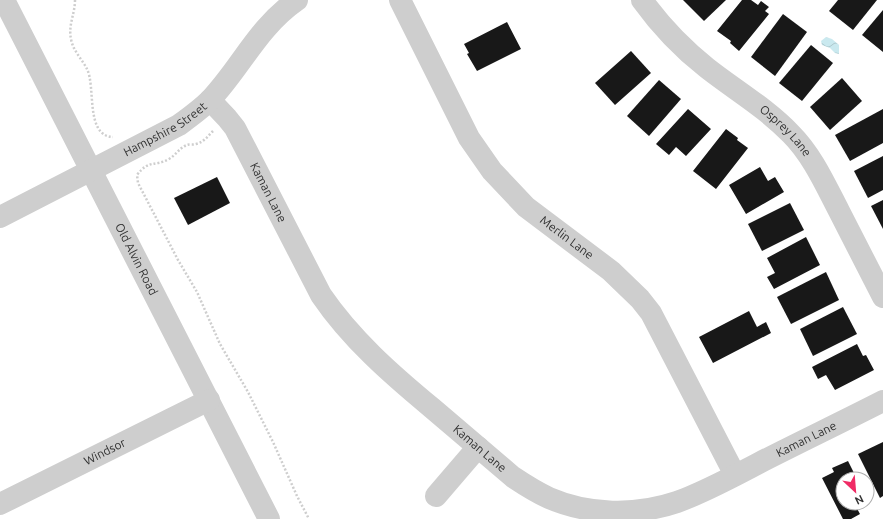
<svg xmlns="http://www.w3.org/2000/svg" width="883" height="519" viewBox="0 0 883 519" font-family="Ubuntu,sans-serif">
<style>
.water{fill:url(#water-waves)}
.building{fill:#181818}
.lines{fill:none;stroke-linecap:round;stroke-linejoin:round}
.path{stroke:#cecece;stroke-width:2.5;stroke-dasharray:2 2;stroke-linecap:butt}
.minor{stroke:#cecece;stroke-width:22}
.labels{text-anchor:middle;stroke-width:4;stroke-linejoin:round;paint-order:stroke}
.street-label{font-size:12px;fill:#313131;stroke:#fff}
</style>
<defs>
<pattern id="water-waves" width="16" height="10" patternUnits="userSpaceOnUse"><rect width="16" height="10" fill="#cae9ef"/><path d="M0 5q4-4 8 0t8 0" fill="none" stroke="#aec8cd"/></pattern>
</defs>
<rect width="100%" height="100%" fill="#fff"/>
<!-- water -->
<polygon class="water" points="826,37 832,39 839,45 839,54 835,53 830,48 822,45 821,41"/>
<!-- building -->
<g class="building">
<polygon points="683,0 726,0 704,21"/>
<polygon points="742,0 751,0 758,5 761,1 769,7 765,11 769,14 739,51 730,43 731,41 717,31"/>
<polygon points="838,0 877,0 853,30 829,11"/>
<polygon points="883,10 883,52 862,35"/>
<polygon points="783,14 807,32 775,76 751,57"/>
<polygon points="507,22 521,49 477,71 467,54 469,53 464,44"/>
<polygon points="811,45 833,63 802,101 779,83"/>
<polygon points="631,51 651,73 615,105 595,83"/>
<polygon points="842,78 862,101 830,130 810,107"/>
<polygon points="659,80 681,99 649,136 627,116"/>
<polygon points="688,109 711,129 686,156 676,147 669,155 656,144"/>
<polygon points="883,109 883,143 850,161 835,135"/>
<polygon points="726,129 738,138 737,140 748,148 716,189 693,171"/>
<polygon points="883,156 883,190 868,198 854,171"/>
<polygon points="760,167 768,181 775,177 784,192 746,214 729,185"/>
<polygon points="217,177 230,203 188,225 174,198"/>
<polygon points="883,200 883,229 871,206"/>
<polygon points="790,203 804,230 762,251 748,224"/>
<polygon points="806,237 820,265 774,289 767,277 775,273 767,258"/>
<polygon points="826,272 839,300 791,324 777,297"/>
<polygon points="843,307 857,334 813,356 800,329"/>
<polygon points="749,311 757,327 766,322 771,333 713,363 699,337"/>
<polygon points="857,344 863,356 866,355 874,370 835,390 826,375 818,379 812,367"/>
<polygon points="883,442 883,496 880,498 858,454"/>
<polygon points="848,461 857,479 843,479 843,503 854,503 860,514 851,519 843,519 822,478 834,472 832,468"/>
</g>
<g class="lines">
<!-- path -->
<g class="path">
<path d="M75,0C75,14 68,25 71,39C73,51 82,59 87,69C96,87 85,136 113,137"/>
<path d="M213,131C208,136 204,142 196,144C193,145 189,144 187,145C179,148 176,155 169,159C155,167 149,159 137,175L138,183L178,260L197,292L220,344L248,392L273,442L297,496L309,519"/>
</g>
<!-- minor -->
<g class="minor">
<path id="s1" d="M4,0L269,519"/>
<path id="s2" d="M400,0L469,138L492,171L526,207L611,271L640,299L651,313L735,475"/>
<path id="s3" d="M642,0C660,25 683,49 707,68C735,90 766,108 791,134C812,155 825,184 839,211C854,240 868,268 883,297"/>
<path id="s4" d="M210,100L227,118L235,128L321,295C351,339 391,374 432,408C459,431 486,454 513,477C525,485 536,492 549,498C588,515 636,516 677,502C705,492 732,477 759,463C800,442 842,422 883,401"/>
<path id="s5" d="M0,217L179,125C190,117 201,109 210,100C242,66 257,28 297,0"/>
<polyline points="436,496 478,447"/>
<path id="s6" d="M0,504L209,400"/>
</g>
</g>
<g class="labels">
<!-- street labels -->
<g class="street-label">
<text dy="4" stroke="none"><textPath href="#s5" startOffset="187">Hampshire Street</textPath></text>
<text dy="4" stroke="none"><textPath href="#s3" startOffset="195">Osprey Lane</textPath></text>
<text dy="4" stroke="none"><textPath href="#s4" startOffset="110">Kaman Lane</textPath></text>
<text dy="4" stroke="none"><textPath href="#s2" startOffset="295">Merlin Lane</textPath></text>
<text dy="4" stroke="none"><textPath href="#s1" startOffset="291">Old Alvin Road</textPath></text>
<text dy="4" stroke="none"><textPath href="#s4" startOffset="807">Kaman Lane</textPath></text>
<text dy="4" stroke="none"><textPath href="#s4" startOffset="447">Kaman Lane</textPath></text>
<text dy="4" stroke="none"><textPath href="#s6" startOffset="117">Windsor</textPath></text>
</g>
</g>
<!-- north arrow -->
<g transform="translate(855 491) rotate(154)"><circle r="19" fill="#ffffff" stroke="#adadad"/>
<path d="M0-3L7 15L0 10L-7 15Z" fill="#f02b65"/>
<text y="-6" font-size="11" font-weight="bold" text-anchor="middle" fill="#313131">N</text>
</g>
</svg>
